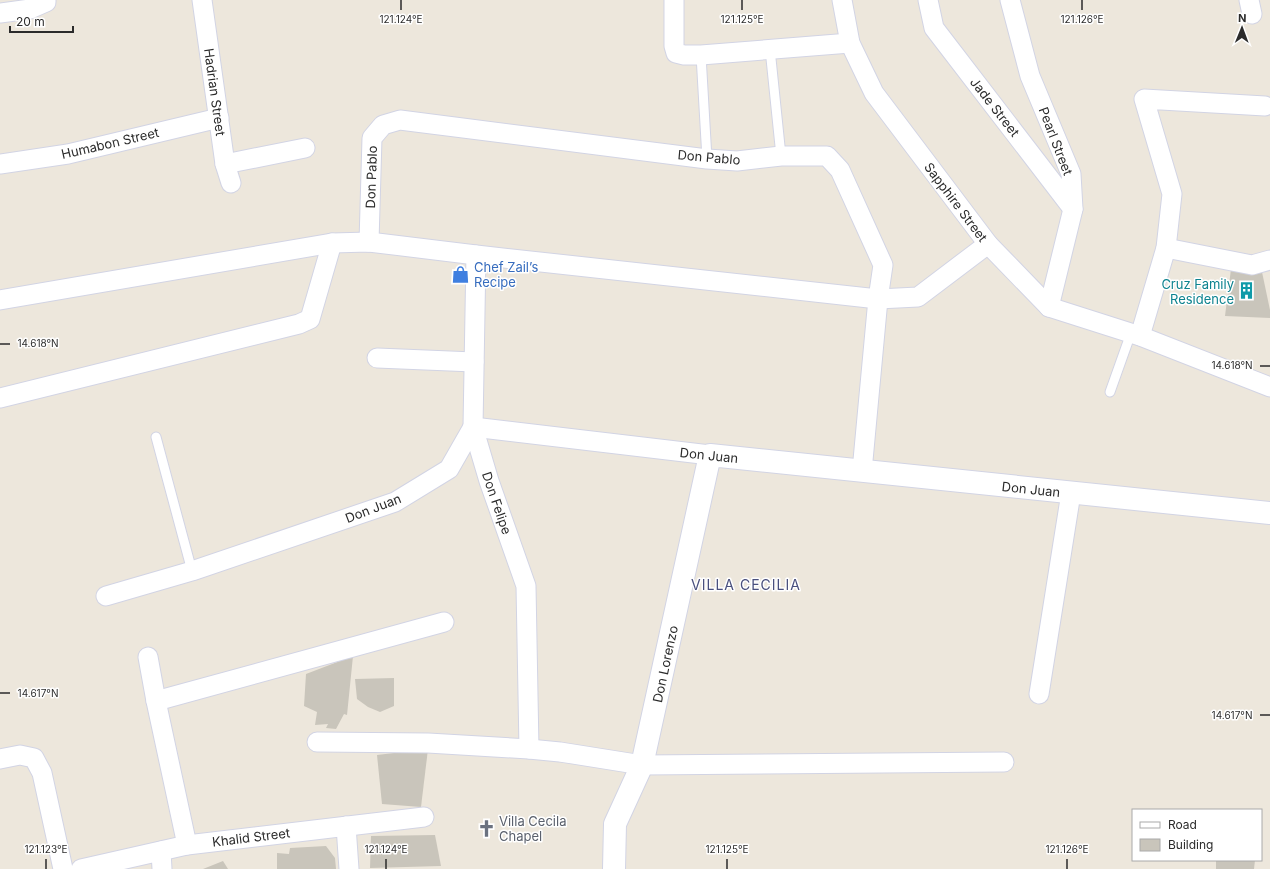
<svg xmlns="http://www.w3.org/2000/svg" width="1270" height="869" viewBox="0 0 1270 869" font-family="Inter,sans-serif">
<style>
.building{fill:#c9c5bb}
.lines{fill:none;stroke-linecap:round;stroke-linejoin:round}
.service-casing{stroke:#d2d4e4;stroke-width:11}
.minor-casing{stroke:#d2d4e4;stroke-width:21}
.tertiary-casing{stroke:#d2d4e4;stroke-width:24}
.service{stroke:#fff;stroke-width:9}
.minor{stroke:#fff;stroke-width:19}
.tertiary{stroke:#fff;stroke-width:22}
.ticks{fill:none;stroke:#2b2b2b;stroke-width:1.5}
.labels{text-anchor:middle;stroke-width:3;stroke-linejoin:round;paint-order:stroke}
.street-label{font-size:13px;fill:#2b2b2b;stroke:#fff}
.shop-label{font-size:13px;fill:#366cbe;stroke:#fff;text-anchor:start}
.culture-label{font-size:13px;fill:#0d838f;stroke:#fff;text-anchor:end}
.worship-label{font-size:13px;fill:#5b616d;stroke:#fff;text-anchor:start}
.neighbourhood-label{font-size:14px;letter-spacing:1px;fill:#494f7d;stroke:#fff}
.ticks-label{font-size:10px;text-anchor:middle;fill:#2b2b2b;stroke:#fff;stroke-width:3;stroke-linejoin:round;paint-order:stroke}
</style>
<rect width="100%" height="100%" fill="#ede7dc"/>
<!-- building -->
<g class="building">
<polygon points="1231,269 1262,272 1270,310 1270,318 1225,316"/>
<polygon points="353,656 347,715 344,714 336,729 326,728 328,724 315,725 317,712 304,706 306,674"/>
<polygon points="394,678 394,706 380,712 368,707 357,699 355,679"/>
<polygon points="428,749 421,807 382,804 377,755"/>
<polygon points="435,835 441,866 370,868 371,836"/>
<polygon points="326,846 335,858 336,869 277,869 277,853 289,854 290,848"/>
<polygon points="1216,860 1255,860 1254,869 1216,869"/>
<polygon points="223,861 228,869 203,869"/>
</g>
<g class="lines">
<defs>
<g id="service">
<polyline points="770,49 781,156"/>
<polyline points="701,55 707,159"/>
<polyline points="1110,392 1131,333"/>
<polyline points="156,437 192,571"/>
</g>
<g id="minor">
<polyline points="202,0 225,164 231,183"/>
<polyline points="674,0 674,46 676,53 684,55 701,55 850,43"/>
<polyline points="842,0 850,43 874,93 988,244 1049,307 1140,336 1270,387"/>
<polyline points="928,0 934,28 1073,209"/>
<polyline points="1010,0 1030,76 1071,174 1073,209 1049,307"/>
<polyline points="1249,0 1252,14"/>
<polyline points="0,13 30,9 46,2 46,0"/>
<polyline points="0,164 68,154 219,118"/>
<polyline points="225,164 305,148"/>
<polyline points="369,242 372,138 383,125 400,120 707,159 737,161 781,156 827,156 840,170 883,265 878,299 862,471"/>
<polyline points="1166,248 1252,265 1270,260"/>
<polyline points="476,255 473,427 489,481 526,586 529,749"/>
<polyline points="0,300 332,243 369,242 476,255 878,299 918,297 988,244"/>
<polyline points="1140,336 1166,248 1172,194 1144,99 1265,106"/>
<polyline points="377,358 474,362"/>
<polyline points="0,398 299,324 310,319 332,243"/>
<polyline points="473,427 710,455"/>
<polyline points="106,596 192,571 395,502 449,469 473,427"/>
<polyline points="148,657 156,701 187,845"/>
<polyline points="1039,694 1071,493"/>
<polyline points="156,701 444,622"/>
<polyline points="317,742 428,743 529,749 560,752 642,765 1004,762"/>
<polyline points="0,759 20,755 34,758 42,773 63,869"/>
<polyline points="346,826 349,869"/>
<polyline points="161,851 162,869"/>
<polyline points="81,869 187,845 424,817"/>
</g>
<polyline id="tertiary" points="614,869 615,824 642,765 710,455 1270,513"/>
</defs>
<!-- service casing -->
<use href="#service" class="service-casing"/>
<!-- minor casing -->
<use href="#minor" class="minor-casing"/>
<!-- tertiary casing -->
<use href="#tertiary" class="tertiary-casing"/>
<!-- service -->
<use href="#service" class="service"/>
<!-- minor -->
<use href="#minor" class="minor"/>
<!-- tertiary -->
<use href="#tertiary" class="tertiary"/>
</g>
<!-- ticks -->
<path class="ticks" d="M401,10V0M742,10V0M1082,10V0M0,344H10M1260,366H1270M0,693H10M1260,715H1270M46,869V859M386,869V859M727,869V859M1067,869V859"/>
<!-- icons -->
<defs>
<symbol id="shop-bare" viewBox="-9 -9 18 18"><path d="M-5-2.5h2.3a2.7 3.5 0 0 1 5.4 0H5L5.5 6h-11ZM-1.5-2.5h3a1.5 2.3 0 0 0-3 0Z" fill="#3f7fe0" stroke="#fff" stroke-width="2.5" paint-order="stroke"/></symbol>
<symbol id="building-bare" viewBox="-9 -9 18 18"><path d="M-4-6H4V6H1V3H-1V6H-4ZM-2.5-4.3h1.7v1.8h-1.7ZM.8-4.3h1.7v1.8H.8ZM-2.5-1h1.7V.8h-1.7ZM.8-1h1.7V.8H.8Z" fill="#0f9aa8" stroke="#fff" stroke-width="2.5" paint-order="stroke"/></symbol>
<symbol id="church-bare" viewBox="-9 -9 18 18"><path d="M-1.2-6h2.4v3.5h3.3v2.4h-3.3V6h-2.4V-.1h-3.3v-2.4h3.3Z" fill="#6b7280" stroke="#fff" stroke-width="2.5" paint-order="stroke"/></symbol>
</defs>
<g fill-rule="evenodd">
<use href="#shop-bare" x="448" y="262" width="25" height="25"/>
<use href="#building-bare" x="1234" y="278" width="25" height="25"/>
<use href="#church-bare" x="474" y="816" width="25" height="25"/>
</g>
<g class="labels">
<!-- street labels -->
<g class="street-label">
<text transform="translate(215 92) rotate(82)" y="5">Hadrian Street</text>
<text transform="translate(995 107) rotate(52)" y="5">Jade Street</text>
<text transform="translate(1056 141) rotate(69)" y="5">Pearl Street</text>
<text transform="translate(110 143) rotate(-13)" y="5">Humabon Street</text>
<text transform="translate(709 157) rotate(5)" y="5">Don Pablo</text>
<text transform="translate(371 177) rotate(-88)" y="5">Don Pablo</text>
<text transform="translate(956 202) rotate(53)" y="5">Sapphire Street</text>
<text transform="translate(709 455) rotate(6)" y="5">Don Juan</text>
<text transform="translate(1031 489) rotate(6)" y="5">Don Juan</text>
<text transform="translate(497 503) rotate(71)" y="5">Don Felipe</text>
<text transform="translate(373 508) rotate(-21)" y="5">Don Juan</text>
<text transform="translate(665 664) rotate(-78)" y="5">Don Lorenzo</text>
<text transform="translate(251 837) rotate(-7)" y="5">Khalid Street</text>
</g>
<!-- shop labels -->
<g class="shop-label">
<text x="474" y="272">Chef Zail’s<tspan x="474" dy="15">Recipe</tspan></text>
</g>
<!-- culture labels -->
<g class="culture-label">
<text x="1234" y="289">Cruz Family<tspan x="1234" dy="15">Residence</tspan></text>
</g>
<!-- worship labels -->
<g class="worship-label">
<text x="499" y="826">Villa Cecila<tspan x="499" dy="15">Chapel</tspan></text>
</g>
<!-- neighbourhood labels -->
<g class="neighbourhood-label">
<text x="746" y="590">VILLA CECILIA</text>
</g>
</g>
<g class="ticks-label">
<text x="401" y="23">121.124°E</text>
<text x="742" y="23">121.125°E</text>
<text x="1082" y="23">121.126°E</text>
<text x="38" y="347">14.618°N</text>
<text x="1232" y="369">14.618°N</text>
<text x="38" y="697">14.617°N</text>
<text x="1232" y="719">14.617°N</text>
<text x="46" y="853">121.123°E</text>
<text x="386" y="853">121.124°E</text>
<text x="727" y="853">121.125°E</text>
<text x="1067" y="853">121.126°E</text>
</g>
<!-- legend -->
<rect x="1132" y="809" width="130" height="52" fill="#ffffff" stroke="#aaaaaa"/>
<rect x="1140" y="822" width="20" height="6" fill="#ffffff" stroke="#aaaaaa"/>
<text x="1168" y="829" font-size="12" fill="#2b2b2b">Road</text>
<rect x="1140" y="839" width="20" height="12" fill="#c9c5bb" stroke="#aaaaaa"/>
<text x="1168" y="849" font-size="12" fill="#2b2b2b">Building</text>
<!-- north arrow -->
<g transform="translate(1242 28) rotate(1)" stroke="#ffffff" stroke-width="3" paint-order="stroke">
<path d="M0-3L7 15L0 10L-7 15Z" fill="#2b2b2b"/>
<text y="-6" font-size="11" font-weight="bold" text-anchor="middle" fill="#2b2b2b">N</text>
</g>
<!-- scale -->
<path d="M10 26v6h63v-6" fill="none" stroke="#2b2b2b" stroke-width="2"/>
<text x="16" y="26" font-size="12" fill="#2b2b2b" stroke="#ffffff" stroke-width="3" paint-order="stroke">20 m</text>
</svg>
